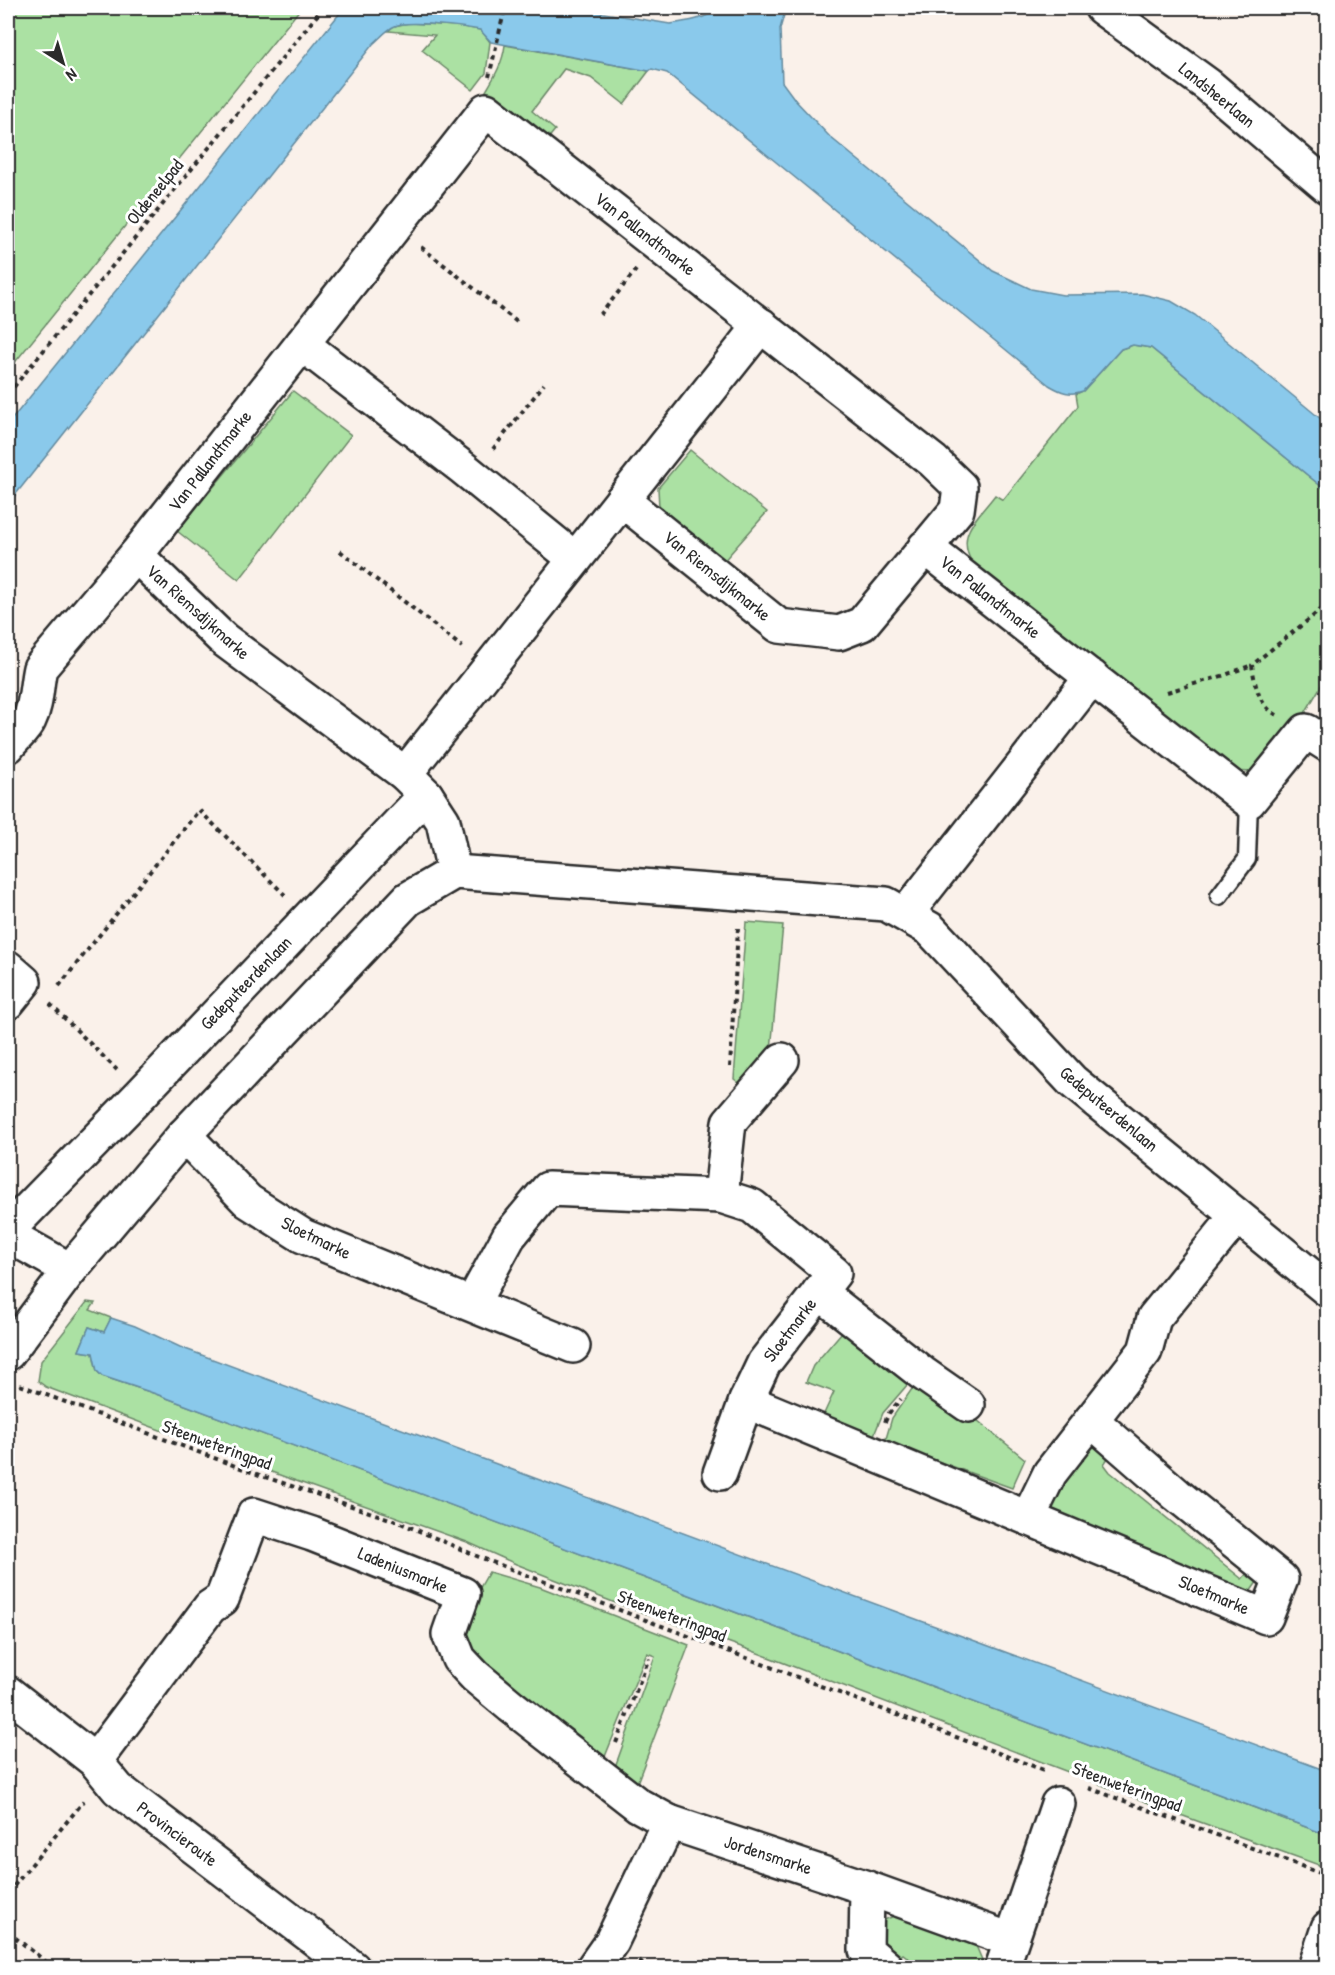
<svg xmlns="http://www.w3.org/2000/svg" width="1335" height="1975" viewBox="0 0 1335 1975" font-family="'Patrick Hand',sans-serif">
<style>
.green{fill:#abe1a3;stroke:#6b8667;stroke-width:1.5}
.water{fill:#8ac9eb;stroke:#648a9e;stroke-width:1.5}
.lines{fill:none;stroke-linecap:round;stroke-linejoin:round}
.service-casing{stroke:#2b2b2b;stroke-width:21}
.minor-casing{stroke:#2b2b2b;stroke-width:38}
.path{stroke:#2b2b2b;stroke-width:4;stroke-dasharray:4.5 4.5;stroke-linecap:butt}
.service{stroke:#fff;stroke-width:16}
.minor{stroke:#fff;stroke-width:33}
.labels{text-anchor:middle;stroke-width:6;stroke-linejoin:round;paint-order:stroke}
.street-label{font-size:18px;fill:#2b2b2b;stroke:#fff}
</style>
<rect width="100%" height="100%" fill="#faf1ea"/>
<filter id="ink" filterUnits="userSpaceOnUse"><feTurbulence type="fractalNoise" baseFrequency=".0167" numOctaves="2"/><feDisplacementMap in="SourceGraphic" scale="12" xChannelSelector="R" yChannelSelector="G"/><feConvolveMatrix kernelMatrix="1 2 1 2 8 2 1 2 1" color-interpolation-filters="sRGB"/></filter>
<g filter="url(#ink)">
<!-- green -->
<g class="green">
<polygon points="8,8 301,8 8,371"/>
<polygon points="409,23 456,26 481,30 490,42 486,73 473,90 422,50 435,35 388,31 394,26"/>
<path d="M505,45L649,71L624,104L591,78L564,69L532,111L555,130L547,140L486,91C495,76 503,62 505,45Z"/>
<path d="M1133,345L1151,348L1327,491V676L1305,713L1261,768L1251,772L1232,771L974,566C954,535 976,520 995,495L1003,500L1078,406L1076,394L1083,391L1121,349Z"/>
<polygon points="293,391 351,435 239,580 177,531"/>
<polygon points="690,450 767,512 722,563 661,512 659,507 658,488"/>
<polygon points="746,922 783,925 771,1050 742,1085 734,1079"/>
<polygon points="8,1262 15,1292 8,1301"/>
<polygon points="87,1302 95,1303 90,1310 111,1318 104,1332 89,1327 79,1351 93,1353 97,1371 102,1376 156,1394 1327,1835 1327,1868 1175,1813 750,1650 613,1602 516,1564 467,1542 285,1477 46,1387 38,1381 41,1361"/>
<polygon points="842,1332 908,1384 883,1413 874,1435 823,1416 834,1392 806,1382 813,1366"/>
<polygon points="914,1386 943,1410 962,1408 1025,1459 1012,1488 885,1442 892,1418"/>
<polygon points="1093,1446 1099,1448 1108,1458 1104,1464 1110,1472 1242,1579 1252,1568 1260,1578 1250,1592 1240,1595 1059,1523 1050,1505 1078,1453"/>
<polygon points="489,1572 540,1587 689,1645 637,1783 615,1767 655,1656 647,1653 604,1759 467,1654 464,1624 474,1598"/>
<polygon points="902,1913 926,1922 924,1927 953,1937 954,1932 974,1941 985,1967 920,1967 903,1954 898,1958 883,1945 884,1920"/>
</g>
<!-- water -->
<g class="water">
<path d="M344,8H574L670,24C685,22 708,19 718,8H786L780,29L782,82L796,101L830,137L993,271L1031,289L1063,295L1142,294L1171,301L1195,315L1327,424V491L1151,348L1133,345L1121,349L1083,391C1070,396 1061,392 1049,385L667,73L652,69L649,71L491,42L480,30C464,27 408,20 395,26C387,29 379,39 373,44L8,504V424Z"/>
<polygon points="111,1318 135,1326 180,1347 1327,1771 1327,1835 156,1394 102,1376 97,1371 93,1353 79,1351 89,1327 104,1332"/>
</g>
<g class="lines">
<defs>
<polyline id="service" points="1219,896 1247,859 1249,801"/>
<g id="minor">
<polyline points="1102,8 1208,85 1328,187"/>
<polyline points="302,344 463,468 575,559"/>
<polyline points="925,547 1249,801 1306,731 1328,745"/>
<polyline points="136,555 223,639 405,774 426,795 443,821 454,872"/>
<path d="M8,746C14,738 25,729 29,720C37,704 36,685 40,668L136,555L486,110L933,461L960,487L957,510L862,624L839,633L779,626L622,500"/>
<polyline points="405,774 761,325"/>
<polyline points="906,914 1092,677"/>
<polyline points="8,968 24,982 8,1002"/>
<polyline points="184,1135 248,1201 303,1236 573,1346"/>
<polyline points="721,1196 729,1122 782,1060"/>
<polyline points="8,1230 141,1094 426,795"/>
<polyline points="8,1235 70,1270"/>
<polyline points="819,1292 922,1373 968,1405"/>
<polyline points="472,1304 509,1236 548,1189 721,1196 752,1206 834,1273 764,1363 746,1401 720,1473"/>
<polyline points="8,1353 70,1270 184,1135 408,899 454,872 886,904 930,929 1072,1081 1328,1290"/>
<polyline points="746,1401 1266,1617 1281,1579 1177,1495 1091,1420"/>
<polyline points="1028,1518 1050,1473 1145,1351 1154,1318 1237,1216"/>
<polyline points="8,1693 95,1761 118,1789 353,1968"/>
<polyline points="95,1761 210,1607 222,1599 254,1515 312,1534 463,1594 449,1634 459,1659 475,1676 511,1706 638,1805 669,1822 612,1941 593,1968"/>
<polyline points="669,1822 867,1888 1011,1940"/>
<polyline points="867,1888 866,1950 887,1968"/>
<polyline points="1002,1968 1058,1804"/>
<polyline points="1315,1968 1328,1928"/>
</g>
</defs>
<!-- service casing -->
<use href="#service" class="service-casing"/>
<!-- minor casing -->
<use href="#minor" class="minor-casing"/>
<!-- path -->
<g class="path">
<polyline points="489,77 505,8"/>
<polyline points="421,247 517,322"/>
<polyline points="600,315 636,270"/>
<polyline points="8,394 323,8"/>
<polyline points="493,449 544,384"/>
<polyline points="340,551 462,647"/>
<polyline points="1167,692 1225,675 1252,665"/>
<path d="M1277,715C1258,705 1255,684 1252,665L1328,604"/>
<polyline points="59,986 199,810 285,895"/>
<polyline points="50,1004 117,1070"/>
<polyline points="730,1067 738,928"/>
<polyline points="20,1385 262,1476 396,1521 479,1557 1046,1771"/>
<polyline points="885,1422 889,1413 901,1399"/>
<polyline points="616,1743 649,1658"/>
<polyline points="1089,1788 1328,1876"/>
<polyline points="8,1893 84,1801"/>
<polyline points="1322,1896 1328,1880"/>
<polyline points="8,1932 54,1968"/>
<polyline points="639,1961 648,1968"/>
</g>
<!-- service -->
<use href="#service" class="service"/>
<!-- minor -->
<use href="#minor" class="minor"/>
</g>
</g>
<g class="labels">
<!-- street labels -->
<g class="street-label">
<text transform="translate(1217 95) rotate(39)" y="6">Landsheerlaan</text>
<text transform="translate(155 192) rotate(-51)" y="6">Oldeneelpad</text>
<text transform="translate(645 234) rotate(38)" y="6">Van Pallandtmarke</text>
<text transform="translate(210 461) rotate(-52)" y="6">Van Pallandtmarke</text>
<text transform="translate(717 576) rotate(39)" y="6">Van Riemsdijkmarke</text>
<text transform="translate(990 597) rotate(38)" y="6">Van Pallandtmarke</text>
<text transform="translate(198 612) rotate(42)" y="6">Van Riemsdijkmarke</text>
<text transform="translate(246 983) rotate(-46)" y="6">Gedeputeerdenlaan</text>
<text transform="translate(1109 1109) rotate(40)" y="6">Gedeputeerdenlaan</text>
<text transform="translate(316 1238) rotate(26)" y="6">Sloetmarke</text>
<text transform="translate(790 1330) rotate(-53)" y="6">Sloetmarke</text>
<text transform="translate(217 1445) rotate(20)" y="6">Steenweteringpad</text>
<text transform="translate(403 1570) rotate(22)" y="6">Ladeniusmarke</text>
<text transform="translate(1214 1595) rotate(23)" y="6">Sloetmarke</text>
<text transform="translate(672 1616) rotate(21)" y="6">Steenweteringpad</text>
<text transform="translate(1127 1787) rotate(20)" y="6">Steenweteringpad</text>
<text transform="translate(177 1834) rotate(37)" y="6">Provincieroute</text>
<text transform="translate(768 1855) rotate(18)" y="6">Jordensmarke</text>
</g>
</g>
<!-- margin -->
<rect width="1335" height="1975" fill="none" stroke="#fff" stroke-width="30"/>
<rect x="15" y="15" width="1305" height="1945" fill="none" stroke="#2b2b2b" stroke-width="2" filter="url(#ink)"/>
<!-- north arrow -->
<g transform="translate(63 63) rotate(143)" stroke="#ffffff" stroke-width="4.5" paint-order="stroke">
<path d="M0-4.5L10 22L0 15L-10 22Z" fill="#2b2b2b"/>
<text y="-9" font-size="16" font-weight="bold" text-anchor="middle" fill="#2b2b2b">N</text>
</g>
</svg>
